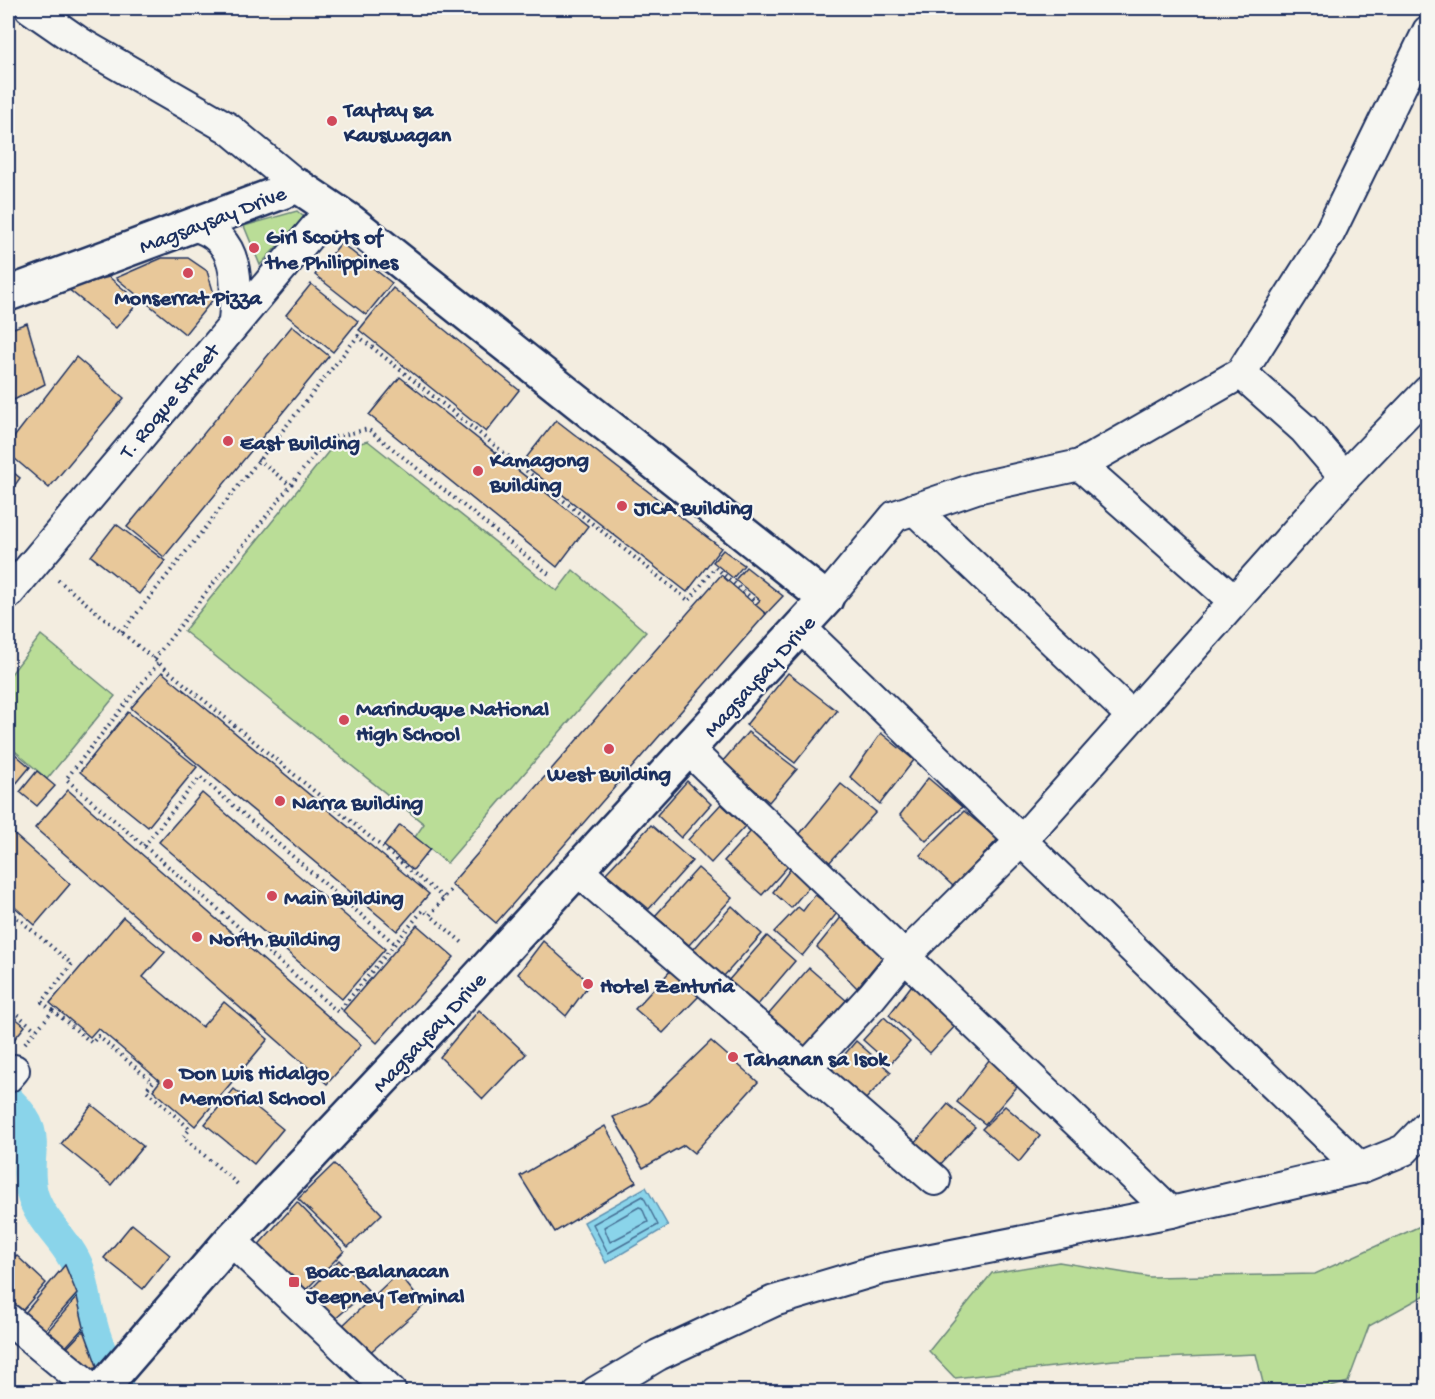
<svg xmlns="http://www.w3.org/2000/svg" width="1435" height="1399" viewBox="0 0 1435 1399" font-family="'Gochi Hand',sans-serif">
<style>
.green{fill:#badd97;stroke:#6a867a;stroke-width:1.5}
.water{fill:#8ad4ea;stroke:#5e92b2;stroke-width:1.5}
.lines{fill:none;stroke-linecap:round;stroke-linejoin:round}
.shore{stroke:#477196;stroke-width:1.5}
.canal{stroke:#8ad4ea;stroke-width:32}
.building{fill:#e8c89a;stroke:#1b2f5e;stroke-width:1.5}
.minor-casing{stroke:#1b2f5e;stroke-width:34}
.major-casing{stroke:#1b2f5e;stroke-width:38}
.path{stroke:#1b2f5e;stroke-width:4;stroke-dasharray:1.5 4.5;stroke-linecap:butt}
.minor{stroke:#f6f6f2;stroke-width:30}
.major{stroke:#f6f6f2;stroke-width:33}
.poi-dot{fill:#d1495b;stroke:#f6f6f2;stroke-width:2}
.labels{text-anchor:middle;stroke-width:4.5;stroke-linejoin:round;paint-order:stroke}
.poi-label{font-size:22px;font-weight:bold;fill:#1b2f5e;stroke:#f6f6f2;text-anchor:start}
.street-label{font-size:22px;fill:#1b2f5e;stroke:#f6f6f2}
</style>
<rect width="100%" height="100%" fill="#f3ede0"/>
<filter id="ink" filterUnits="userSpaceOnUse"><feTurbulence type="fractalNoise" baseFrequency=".0167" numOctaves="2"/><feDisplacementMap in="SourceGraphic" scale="12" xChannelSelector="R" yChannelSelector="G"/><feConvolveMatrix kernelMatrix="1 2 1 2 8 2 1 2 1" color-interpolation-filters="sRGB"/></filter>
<g filter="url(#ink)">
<!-- green -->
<g class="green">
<polygon points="297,211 304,217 260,265 244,226"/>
<polygon points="368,441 557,591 573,570 646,632 447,863 415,837 424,824 184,631 329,451"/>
<polygon points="41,635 115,696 47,779 8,745 8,678"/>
<polygon points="1427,1223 1427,1294 1369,1326 1348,1382 1318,1391 1265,1391 1256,1354 1114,1360 955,1378 929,1351 992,1273 1059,1262 1150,1277 1315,1274"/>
</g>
<!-- water -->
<polygon class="water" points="646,1187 668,1226 606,1263 584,1222"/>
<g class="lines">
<!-- shore -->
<g class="shore">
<polygon points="643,1196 658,1225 608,1253 593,1224"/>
<polygon points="639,1207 642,1208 648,1222 610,1242 604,1227"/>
</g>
<!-- canal -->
<path class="canal" d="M8,1100C47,1137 22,1152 32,1193C40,1223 68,1240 79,1270C83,1283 85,1298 88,1311C95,1340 105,1366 120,1392"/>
</g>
<!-- building -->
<g class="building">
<polygon points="341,243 392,283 366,315 315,275"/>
<polygon points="162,258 188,258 207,271 215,297 185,334 116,278"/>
<polygon points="109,277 139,302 116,328 67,288"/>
<polygon points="311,284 358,321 333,352 286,315"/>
<polygon points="393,288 519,390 486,432 359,330"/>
<polygon points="27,323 45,384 10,402 12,410 8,412 8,330"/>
<polygon points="292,326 329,356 164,557 127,527"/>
<polygon points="76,357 124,398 49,488 8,453 8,445"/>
<polygon points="400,377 588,526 557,567 369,415"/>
<polygon points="556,420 721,548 687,592 522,463"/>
<polygon points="8,468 20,478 8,495"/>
<polygon points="116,524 165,561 139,594 91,556"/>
<polygon points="723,550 744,565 733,578 713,562"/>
<polygon points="746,567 783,596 766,614 755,605 760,600 735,580"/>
<polygon points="721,575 766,614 496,923 451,884"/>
<polygon points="162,672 429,894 397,931 131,708"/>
<polygon points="788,673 837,711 795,763 746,725"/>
<polygon points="128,712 197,767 148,827 80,772"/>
<polygon points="748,732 797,769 769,802 722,762"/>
<polygon points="881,733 914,760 880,804 850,777"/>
<polygon points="8,748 30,767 15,785 8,780"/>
<polygon points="37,771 55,786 37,806 20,792"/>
<polygon points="928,778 962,807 926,841 900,815"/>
<polygon points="687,781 711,804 681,838 657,815"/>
<polygon points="841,784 876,812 828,864 798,836"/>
<polygon points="68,790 361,1045 327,1084 35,828"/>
<polygon points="202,793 385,949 342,999 159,842"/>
<polygon points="721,804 745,826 711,863 688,840"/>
<polygon points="964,811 998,839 954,887 920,855"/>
<polygon points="400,825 430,849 413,870 384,846"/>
<polygon points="651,825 692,861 649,909 606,873"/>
<polygon points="8,829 70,884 35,925 8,901"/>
<polygon points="753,829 790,864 762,895 724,861"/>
<polygon points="792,867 811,884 791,908 773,892"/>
<polygon points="698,868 732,898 689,945 655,916"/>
<polygon points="815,895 838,912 802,956 774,932 798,907 803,911"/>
<polygon points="732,906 762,934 723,977 693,950"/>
<polygon points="842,916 884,955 857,988 817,947"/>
<polygon points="123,917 165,952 143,977 202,1027 224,1002 268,1039 195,1126 153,1090 160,1081 98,1028 90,1037 50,1003"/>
<polygon points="417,925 454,957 377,1043 343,1011"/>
<polygon points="767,936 795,961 756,1007 728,981"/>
<polygon points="543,941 590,983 566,1016 518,974"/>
<polygon points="673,968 702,993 663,1033 635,1009"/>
<polygon points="809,968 847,1001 805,1050 768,1015"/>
<polygon points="915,981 958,1023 930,1053 889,1015"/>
<polygon points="479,1010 526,1054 483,1099 440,1057"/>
<polygon points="8,1012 25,1026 8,1047"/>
<polygon points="884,1017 910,1042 890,1064 863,1040"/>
<polygon points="711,1041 758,1082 694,1153 684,1145 643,1168 613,1117 647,1103"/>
<polygon points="856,1041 891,1072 863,1102 829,1073"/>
<polygon points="992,1056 1022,1081 985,1124 957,1102"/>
<polygon points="234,1089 283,1129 254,1164 205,1124"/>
<polygon points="948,1104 975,1127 937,1168 914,1144"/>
<polygon points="92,1105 143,1146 111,1185 61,1144"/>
<polygon points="1005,1106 1040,1136 1019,1162 982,1129"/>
<polygon points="605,1126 636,1182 555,1232 520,1176"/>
<polygon points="334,1164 382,1214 348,1247 298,1199"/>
<polygon points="297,1202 344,1251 299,1297 253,1251"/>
<polygon points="132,1224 170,1255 143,1289 104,1258"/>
<polygon points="16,1255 46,1283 22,1311 8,1298 8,1265"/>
<polygon points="339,1260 368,1290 334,1320 303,1298"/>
<polygon points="65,1265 77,1294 44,1331 24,1314"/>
<polygon points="398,1273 424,1305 367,1355 341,1327"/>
<polygon points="77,1297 84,1327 63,1350 45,1334"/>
<polygon points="84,1330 97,1366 90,1373 64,1351"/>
</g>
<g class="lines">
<defs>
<g id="minor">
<polyline points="30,8 82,44 228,128 298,186"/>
<path d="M195,226C241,238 237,284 234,322"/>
<polyline points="1080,465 1233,600"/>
<polyline points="1345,477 1428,391"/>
<polyline points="914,509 1131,715"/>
<polyline points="8,594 332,208"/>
<polyline points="826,599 895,516 976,488 1080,465 1241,373 1329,234 1428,31"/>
<polyline points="801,628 1360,1168"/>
<polyline points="689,750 1171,1212"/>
<polyline points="577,870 806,1068 872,996 904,957 1022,840 1345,477 1304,429 1241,373"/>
<polyline points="806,1068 935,1180"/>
<polyline points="8,1077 14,1070"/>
<polyline points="231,1240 391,1392"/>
<polyline points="8,1319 96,1392"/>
<polyline points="596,1392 658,1355 774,1301 881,1269 1171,1212 1360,1168 1404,1150 1428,1125"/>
</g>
<polyline id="major" points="8,294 298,186 350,221 826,599 465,992 231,1240 99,1392"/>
</defs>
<!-- minor casing -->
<use href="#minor" class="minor-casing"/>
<!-- major casing -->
<use href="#major" class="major-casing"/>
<!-- path -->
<g class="path">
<polyline points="258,459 290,485"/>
<polyline points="58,580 444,898"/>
<polyline points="122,632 358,336 689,601 715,567 755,601 753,603"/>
<polyline points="154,659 327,439 368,429 550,575"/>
<polyline points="158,663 66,779 338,1012 423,910 430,915"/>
<polyline points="144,846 200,777 395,944"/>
<polyline points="454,886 430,915 465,945"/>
<polyline points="8,910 72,964 42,1002 53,1011"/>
<polyline points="8,1007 36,1030"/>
<polyline points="25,1043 53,1011 92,1043 98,1036 153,1082 146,1090 190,1129 183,1137 240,1186"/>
</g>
<!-- minor -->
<use href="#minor" class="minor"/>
<!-- major -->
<use href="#major" class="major"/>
</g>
</g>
<!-- markers -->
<g class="poi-dot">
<circle cx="332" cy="121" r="6"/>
<circle cx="254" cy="248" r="6"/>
<circle cx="188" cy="273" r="6"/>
<circle cx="228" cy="441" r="6"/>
<circle cx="478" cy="471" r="6"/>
<circle cx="622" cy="506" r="6"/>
<circle cx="344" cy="720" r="6"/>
<circle cx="609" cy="749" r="6"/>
<circle cx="280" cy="801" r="6"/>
<circle cx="272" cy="896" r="6"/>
<circle cx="197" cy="937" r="6"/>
<circle cx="588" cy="984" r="6"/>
<circle cx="733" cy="1057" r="6"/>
<circle cx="168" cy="1084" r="6"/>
<rect x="288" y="1276" width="12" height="12" rx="3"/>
</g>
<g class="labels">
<!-- poi labels -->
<g class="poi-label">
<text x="344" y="116">Taytay sa<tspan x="344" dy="25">Kauswagan</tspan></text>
<text x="266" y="243">Girl Scouts of<tspan x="266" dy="25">the Philippines</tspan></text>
<text x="188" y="304" text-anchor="middle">Monserrat Pizza</text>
<text x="240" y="449">East Building</text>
<text x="490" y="466">Kamagong<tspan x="490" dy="25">Building</tspan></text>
<text x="634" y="514">JICA Building</text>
<text x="356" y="715">Marinduque National<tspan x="356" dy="25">High School</tspan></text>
<text x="609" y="780" text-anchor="middle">West Building</text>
<text x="292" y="809">Narra Building</text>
<text x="284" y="904">Main Building</text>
<text x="209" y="945">North Building</text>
<text x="600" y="992">Hotel Zenturia</text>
<text x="745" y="1065">Tahanan sa Isok</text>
<text x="180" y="1079">Don Luis Hidalgo<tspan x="180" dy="25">Memorial School</tspan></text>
<text x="306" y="1277">Boac-Balanacan<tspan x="306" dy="25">Jeepney Terminal</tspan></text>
</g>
<!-- street labels -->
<g class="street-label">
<text transform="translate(212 218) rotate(-21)" y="8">Magsaysay Drive</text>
<text transform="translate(168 400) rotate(-50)" y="8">T. Roque Street</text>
<text transform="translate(758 675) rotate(-48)" y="8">Magsaysay Drive</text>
<text transform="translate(428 1031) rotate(-47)" y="8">Magsaysay Drive</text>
</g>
</g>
<!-- margin -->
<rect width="1435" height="1399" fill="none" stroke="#f6f6f2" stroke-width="30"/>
<rect x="15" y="15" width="1405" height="1369" fill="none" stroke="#1b2f5e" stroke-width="2" filter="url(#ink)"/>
</svg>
